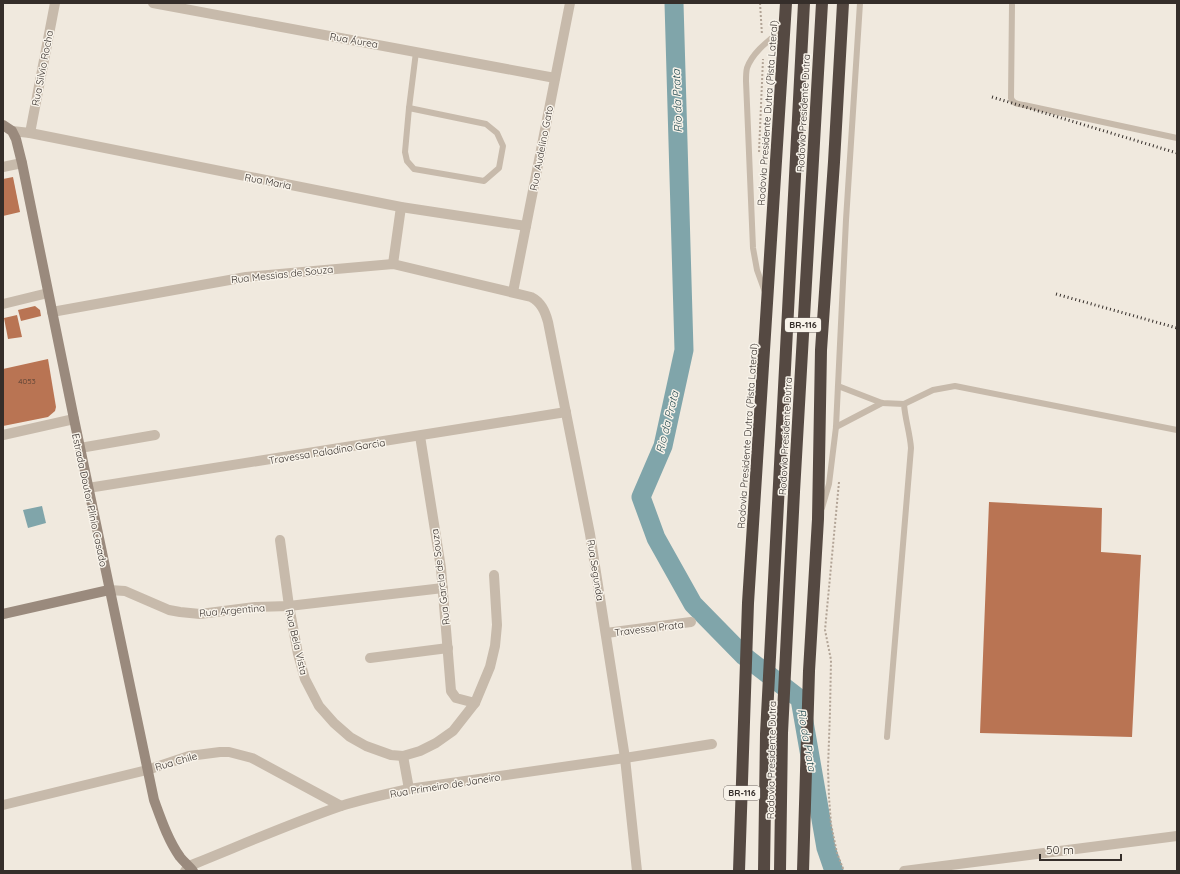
<svg xmlns="http://www.w3.org/2000/svg" width="1180" height="874" viewBox="0 0 1180 874" font-family="Quicksand,sans-serif">
<style>
.water{fill:#80a5aa}
.lines{fill:none;stroke-linecap:round;stroke-linejoin:round}
.river{stroke:#80a5aa;stroke-width:19}
.building{fill:#b97453}
.path{stroke:#b2a496;stroke-width:2;stroke-dasharray:2 2;stroke-linecap:butt}
.lane{stroke:#c7baab;stroke-width:6}
.street{stroke:#c7baab;stroke-width:10}
.secondary{stroke:#9a8a7d;stroke-width:10}
.highway{stroke:#554942;stroke-width:12}
.rail{stroke:#352e2a;stroke-width:3;stroke-dasharray:1 3;stroke-linecap:butt}
.labels{text-anchor:middle;stroke-width:3;stroke-linejoin:round;paint-order:stroke}
.number-label{font-size:8px;fill:#564034}
.shield{fill:#f8f3ea;stroke:#706964;stroke-width:1}
.shield-label{font-size:9px;font-weight:bold;fill:#352e2a}
.street-label{font-size:10px;fill:#352e2a;stroke:#f8f3ea}
.water-label{font-size:11px;font-style:italic;fill:#244c52;stroke:#f8f3ea}
</style>
<rect width="100%" height="100%" fill="#f0e9de"/>
<!-- water -->
<polygon class="water" points="42,506 46,523 28,528 23,510"/>
<g class="lines">
<!-- river -->
<polyline class="river" points="674,3 684,350 663,446 641,497 656,538 693,604 744,656 800,699 826,848 834,871"/>
</g>
<!-- building -->
<g class="building">
<polygon points="13,177 20,212 3,216 3,179"/>
<polygon points="35,306 40,310 41,316 21,321 18,310"/>
<polygon points="17,315 22,337 8,339 4,318"/>
<polygon points="48,359 56,407 55,411 48,417 3,426 3,369"/>
<polygon points="989,502 1102,508 1101,552 1141,555 1132,737 980,733"/>
</g>
<g class="lines">
<!-- path -->
<g class="path">
<polyline points="760,3 762,35"/>
<polyline points="759,152 763,59"/>
<polyline points="839,482 825,630 831,660 830,712 828,768 829,797 831,824 837,853 844,871"/>
</g>
<!-- lane -->
<g class="lane">
<path d="M1012,5L1011,98C1013,104 1019,104 1024,105L1177,138"/>
<polygon points="409,108 486,124 497,133 503,146 499,168 484,181 414,169 407,161 405,152"/>
<polyline points="409,108 416,52"/>
<path d="M765,292L757,270L753,248L746,81C746,77 746,72 747,68C753,51 771,39 784,28"/>
<path d="M838,386L882,403L904,404C905,419 910,433 911,448L887,737"/>
<polyline points="904,404 933,390 955,386 1177,430"/>
<polyline points="836,427 882,403"/>
<polyline points="822,508 829,484 836,427 846,220 860,3"/>
</g>
<!-- street -->
<g class="street">
<polyline points="153,3 555,78"/>
<polyline points="12,131 30,133 401,207 526,226"/>
<polyline points="30,133 55,3"/>
<polyline points="3,167 22,163"/>
<polyline points="393,264 401,207"/>
<polyline points="513,292 570,3"/>
<polyline points="3,304 48,293"/>
<path d="M52,312L246,277L393,264L531,297C541,302 545,311 548,322L590,534L625,758L637,871"/>
<polyline points="3,435 74,419"/>
<polyline points="420,436 441,568 451,691 456,698 475,703"/>
<polyline points="80,448 155,435"/>
<polyline points="88,488 566,412"/>
<polyline points="280,540 289,606 298,654 305,679 319,706 334,723 350,737 366,746 391,755 403,756 420,751 436,743 453,731 475,703 490,667 495,646 497,625 494,575"/>
<polyline points="109,590 125,591 169,610 180,612 200,614 255,607 289,606 443,588"/>
<polyline points="606,633 691,622"/>
<polyline points="370,658 448,648"/>
<polyline points="403,756 409,789"/>
<polyline points="3,805 147,770 189,756 220,752 229,752 252,758 341,806"/>
<path d="M185,871L189,866C239,846 289,824 341,806C363,799 386,794 409,789L625,758L712,744"/>
<polyline points="904,871 1177,836"/>
</g>
<!-- secondary -->
<g class="secondary">
<path d="M3,125L12,131L16,139L22,163L74,419L154,800C161,819 168,840 180,857C184,862 189,866 193,871"/>
<polyline points="3,614 109,590"/>
</g>
<!-- highway -->
<g class="highway">
<polyline points="739,871 748,603 786,3"/>
<polyline points="764,871 766,734 804,3"/>
<polyline points="780,871 782,733 794,492 822,3"/>
<polyline points="803,871 809,671 818,519 821,350 834,162 843,3"/>
</g>
<!-- rail -->
<g class="rail">
<polyline points="992,97 1177,153"/>
<polyline points="1056,294 1177,328"/>
</g>
</g>
<g class="labels">
<!-- number labels -->
<g class="number-label">
<text x="27" y="384">4053</text>
</g>
<!-- shield labels -->
<g class="shield">
<rect x="785" y="318" width="36" height="14" rx="3"/>
<rect x="724" y="786" width="36" height="14" rx="3"/>
</g>
<g class="shield-label">
<text x="803" y="328">BR-116</text>
<text x="742" y="796">BR-116</text>
</g>
<!-- street labels -->
<g class="street-label">
<text transform="translate(354 40) rotate(10)" y="4">Rua Áurea</text>
<text transform="translate(42 68) rotate(-79)" y="4">Rua Silvio Rocha</text>
<text transform="translate(767 113) rotate(-86)" y="4">Rodovia Presidente Dutra (Pista Lateral)</text>
<text transform="translate(803 113) rotate(-87)" y="4">Rodovia Presidente Dutra</text>
<text transform="translate(541 148) rotate(-79)" y="4">Rua Audelino Gato</text>
<text transform="translate(268 181) rotate(11)" y="4">Rua Maria</text>
<text transform="translate(282 274) rotate(-6)" y="4">Rua Messias de Souza</text>
<text transform="translate(747 436) rotate(-86)" y="4">Rodovia Presidente Dutra (Pista Lateral)</text>
<text transform="translate(785 436) rotate(-87)" y="4">Rodovia Presidente Dutra</text>
<text transform="translate(327 451) rotate(-9)" y="4">Travessa Paladino Garcia</text>
<text transform="translate(90 500) rotate(78)" y="4">Estrada Doutor Plínio Casado</text>
<text transform="translate(596 570) rotate(81)" y="4">Rua Segunda</text>
<text transform="translate(440 577) rotate(-97)" y="4">Rua Garcia de Souza</text>
<text transform="translate(232 610) rotate(-5)" y="4">Rua Argentina</text>
<text transform="translate(649 628) rotate(-7)" y="4">Travessa Prata</text>
<text transform="translate(297 642) rotate(77)" y="4">Rua Bela Vista</text>
<text transform="translate(771 760) rotate(-89)" y="4">Rodovia Presidente Dutra</text>
<text transform="translate(176 761) rotate(-16)" y="4">Rua Chile</text>
<text transform="translate(445 785) rotate(-9)" y="4">Rua Primeiro de Janeiro</text>
</g>
<!-- water labels -->
<g class="water-label">
<text transform="translate(677 101) rotate(-92)" y="4">Rio da Prata</text>
<text transform="translate(667 422) rotate(-76)" y="4">Rio da Prata</text>
<text transform="translate(807 740) rotate(80)" y="4">Rio da Prata</text>
</g>
</g>
<!-- border -->
<rect width="1180" height="874" fill="none" stroke="#352e2a" stroke-width="8"/>
<!-- scale -->
<path d="M1040 854v6h81v-6" fill="none" stroke="#352e2a" stroke-width="2"/>
<text x="1046" y="854" font-size="12" fill="#352e2a" stroke="#f8f3ea" stroke-width="3" paint-order="stroke">50 m</text>
</svg>
